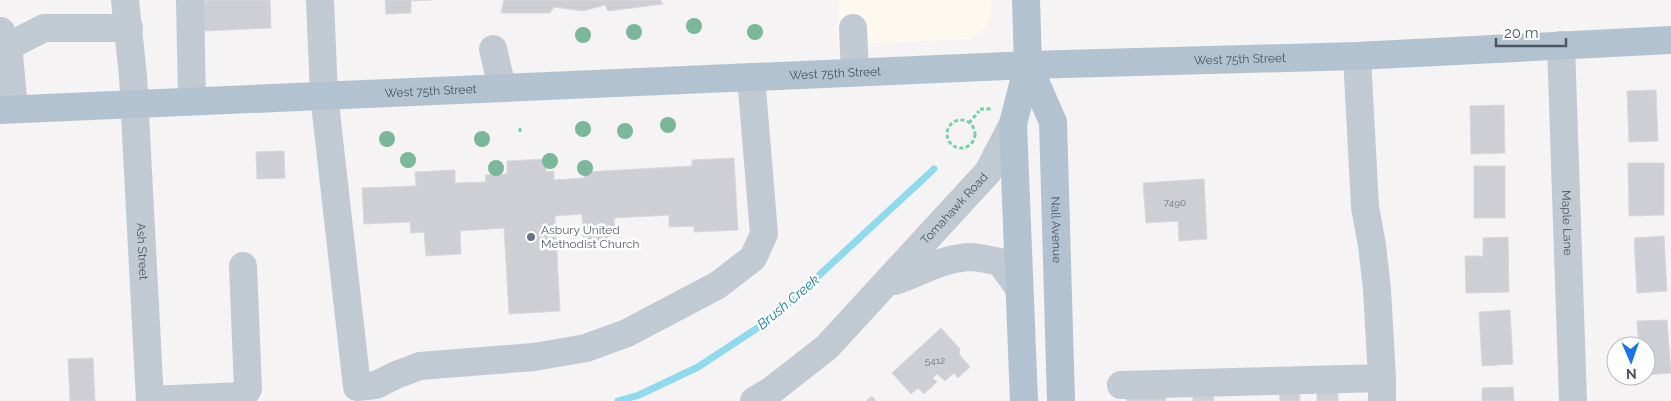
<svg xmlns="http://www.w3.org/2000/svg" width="1671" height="401" viewBox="0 0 1671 401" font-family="Raleway,sans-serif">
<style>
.commercial{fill:#fdf9ef}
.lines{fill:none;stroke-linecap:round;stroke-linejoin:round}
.stream{stroke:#90daee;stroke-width:7}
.building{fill:#cdcfd5;stroke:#d7d9de}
.path{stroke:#7ad0a6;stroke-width:3;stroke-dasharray:4 2.5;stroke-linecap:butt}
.minor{stroke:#c1cad2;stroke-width:28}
.major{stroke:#b3c2d1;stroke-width:28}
.tree{fill:#7bb799}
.worship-dot{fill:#6b7280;stroke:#fff;stroke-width:2}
.labels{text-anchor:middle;stroke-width:5;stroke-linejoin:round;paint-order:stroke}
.number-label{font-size:10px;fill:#6b747e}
.street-label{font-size:12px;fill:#4a5661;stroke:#fff}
.worship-label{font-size:12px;fill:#5b616d;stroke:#fff;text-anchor:start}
.water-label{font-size:14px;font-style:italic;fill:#0c7c9b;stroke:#fff}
</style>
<rect width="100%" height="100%" fill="#f5f3f3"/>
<!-- commercial -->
<polygon class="commercial" points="840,0 991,0 991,13 990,19 983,30 970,39 836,45"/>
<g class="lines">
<!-- stream -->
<polyline class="stream" points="618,401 639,395 698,367 774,317 934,169"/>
</g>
<!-- building -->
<g class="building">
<polygon points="203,0 270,0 271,28 204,31"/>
<polygon points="385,0 431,0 411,1 411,13 386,14"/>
<polygon points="504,0 660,0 663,4 608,11 605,5 583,11 554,7 550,13 501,13"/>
<polygon points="1656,90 1658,141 1629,142 1627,91"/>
<polygon points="1504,105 1505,153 1471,154 1470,106"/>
<polygon points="284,151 285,178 257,179 256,152"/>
<polygon points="734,158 738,230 694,232 694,226 669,227 669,215 614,218 615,232 609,232 610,242 583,243 582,214 555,216 560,311 509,314 504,228 460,231 461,254 426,256 424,232 411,233 410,222 364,224 362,188 416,186 415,172 455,170 455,183 486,182 485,175 507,174 507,161 546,159 546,172 554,171 554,180 584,178 584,172 692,166 692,160"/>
<polygon points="1628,163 1664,163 1664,215 1629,216"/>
<rect x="1474" y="166" width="31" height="52"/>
<polygon points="1204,179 1207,239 1179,241 1178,221 1146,223 1143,183"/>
<polygon points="1664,236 1667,291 1637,293 1634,238"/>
<polygon points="1508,237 1509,292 1466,293 1465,256 1483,256 1483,238"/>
<polygon points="1510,310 1513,364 1482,366 1479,312"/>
<polygon points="1667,320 1671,373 1646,375 1646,346 1639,346 1637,321"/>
<polygon points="941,328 960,349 959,354 970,367 958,378 954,373 945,381 937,374 933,378 937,382 924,394 918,388 911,394 892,373"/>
<polygon points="93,358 95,401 70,401 68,359"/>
<polygon points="1513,387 1514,401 1482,401 1482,388"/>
<polygon points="1338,388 1338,401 1317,401 1317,389"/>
<polygon points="1299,389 1300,401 1280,401 1279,391"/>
<polygon points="1213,393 1214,401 1193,401 1193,394"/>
<polygon points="1166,395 1166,401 1127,401 1126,397"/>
<polygon points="872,396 876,401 866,401"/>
</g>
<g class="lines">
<!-- path -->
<g class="path">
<polyline points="980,109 992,109"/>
<circle cx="961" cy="134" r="14"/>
<polyline points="969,123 979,111"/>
<polyline points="520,128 520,134"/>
</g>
<!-- minor -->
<g class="minor">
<path id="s1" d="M125,0L133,76L150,401"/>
<polyline points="190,0 192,101"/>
<polyline points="320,0 324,95 357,387 376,385 396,375 420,366 534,357 586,348 627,333 718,285 753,258 764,234 751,77"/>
<polyline points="853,28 855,72"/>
<polyline points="1,31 9,54 14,109"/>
<path id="s2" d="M1561,45L1573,401"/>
<polyline points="7,47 44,28 129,28"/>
<polyline points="493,49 502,87"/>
<path d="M895,281C921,272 940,259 969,257C979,257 990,260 1000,262L1019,288"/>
<polyline points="1382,378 1382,401"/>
<polyline points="1121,385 1382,378 1377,289 1372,245 1365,207 1357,56"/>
<polyline points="150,400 243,396 248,389 243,266"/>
<path id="s3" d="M754,401L772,390L827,347L884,285L988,172L1013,124"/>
</g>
<!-- major -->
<g class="major">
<path id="s4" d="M1028,65L1053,122L1061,401"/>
<path id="s5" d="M0,110L1028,65L1357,56L1671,40"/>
<polyline points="1024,401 1013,124 1028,65 1026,0"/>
</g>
</g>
<!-- trees -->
<g class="tree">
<circle cx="694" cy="26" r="8"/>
<circle cx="634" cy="32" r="8"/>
<circle cx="755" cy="32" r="8"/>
<circle cx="583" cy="35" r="8"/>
<circle cx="668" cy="125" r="8"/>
<circle cx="583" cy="129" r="8"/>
<circle cx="625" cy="131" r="8"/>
<circle cx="387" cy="139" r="8"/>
<circle cx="482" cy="139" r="8"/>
<circle cx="408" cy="160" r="8"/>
<circle cx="550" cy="161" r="8"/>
<circle cx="496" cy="168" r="8"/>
<circle cx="585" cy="168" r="8"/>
</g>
<!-- markers -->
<circle class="worship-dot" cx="531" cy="237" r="5"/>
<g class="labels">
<!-- number labels -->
<g class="number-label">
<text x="1175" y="206">7490</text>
<text x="935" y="364">5412</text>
</g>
<!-- street labels -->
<g class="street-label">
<text dy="4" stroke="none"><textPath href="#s5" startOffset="1241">West 75th Street</textPath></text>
<text dy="4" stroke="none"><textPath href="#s5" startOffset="836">West 75th Street</textPath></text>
<text dy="4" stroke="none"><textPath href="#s5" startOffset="431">West 75th Street</textPath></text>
<text dy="4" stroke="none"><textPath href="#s3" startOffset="279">Tomahawk Road</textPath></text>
<text dy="4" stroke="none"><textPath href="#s2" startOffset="178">Maple Lane</textPath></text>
<text dy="4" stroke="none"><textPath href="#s4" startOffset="170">Nall Avenue</textPath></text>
<text dy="4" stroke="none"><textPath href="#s1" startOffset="252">Ash Street</textPath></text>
</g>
<!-- worship labels -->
<g class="worship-label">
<text x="541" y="234">Asbury United<tspan x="541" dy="14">Methodist Church</tspan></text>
</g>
<!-- water labels -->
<g class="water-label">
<text transform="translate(788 302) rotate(-40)" y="5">Brush Creek</text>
</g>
</g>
<!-- north arrow -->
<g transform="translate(1631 361) rotate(178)"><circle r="24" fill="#ffffff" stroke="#b7bbc0"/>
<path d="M0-4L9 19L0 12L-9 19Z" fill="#1a73e8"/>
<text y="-8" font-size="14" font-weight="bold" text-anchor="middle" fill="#4a5661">N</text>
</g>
<!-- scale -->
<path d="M1496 38v8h70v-8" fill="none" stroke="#4a5661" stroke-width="2.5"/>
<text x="1504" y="38" font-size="15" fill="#4a5661" stroke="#ffffff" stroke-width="4" paint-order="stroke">20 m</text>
</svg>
